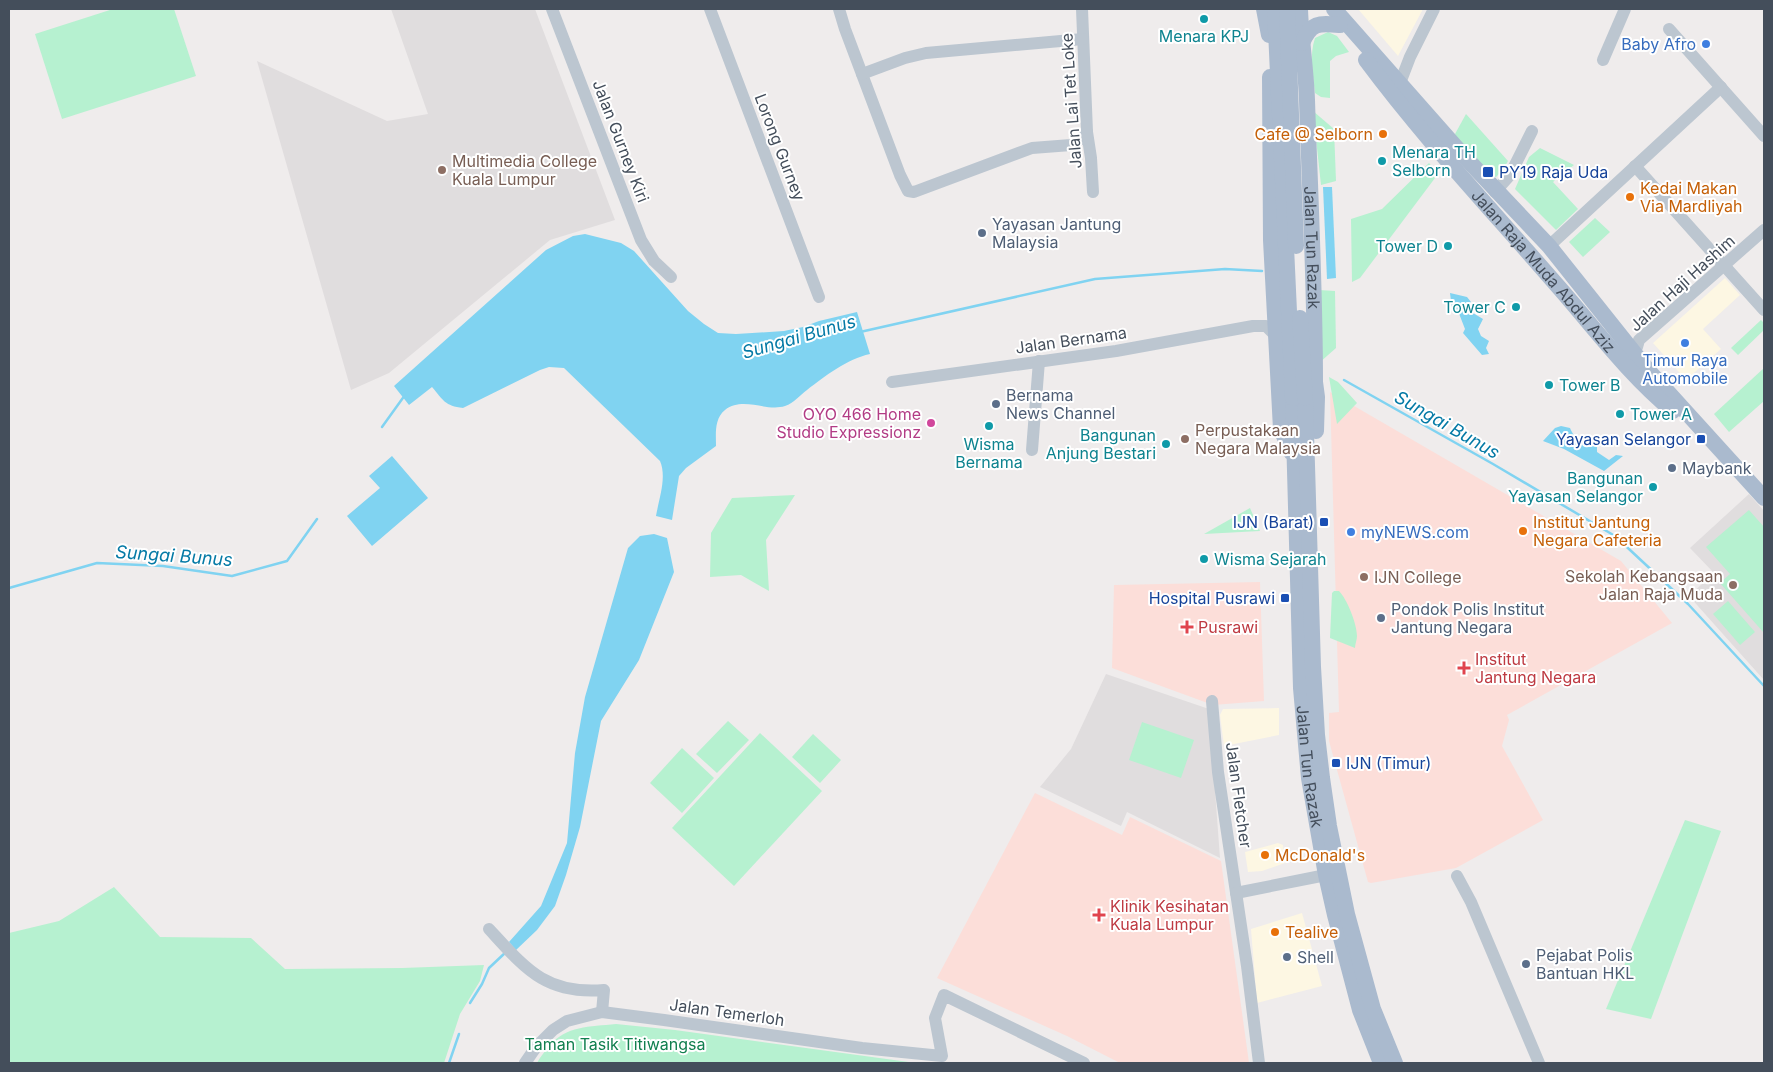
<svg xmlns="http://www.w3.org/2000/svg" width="1773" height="1072" viewBox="0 0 1773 1072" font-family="Inter,sans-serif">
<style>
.commercial{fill:#fdf7e3}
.education{fill:#e0ddde}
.medical{fill:#fcded9}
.green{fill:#b6f1d0}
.water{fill:#80d3f1}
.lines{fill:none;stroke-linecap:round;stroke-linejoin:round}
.stream{stroke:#80d3f1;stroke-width:2.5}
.minor{stroke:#bcc6d0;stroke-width:12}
.major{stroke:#aabace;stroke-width:16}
.major-bridge{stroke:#aabace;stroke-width:16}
.culture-dot{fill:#0f9aa8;stroke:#fff;stroke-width:2}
.shop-dot{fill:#3f7fe0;stroke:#fff;stroke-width:2}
.food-dot{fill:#e8710a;stroke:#fff;stroke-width:2}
.education-dot{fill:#8d6e63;stroke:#fff;stroke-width:2}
.transit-dot{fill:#1a4fb4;stroke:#fff;stroke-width:2}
.service-dot{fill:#5c6f8a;stroke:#fff;stroke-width:2}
.hotel-dot{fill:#d1479c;stroke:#fff;stroke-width:2}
.health-dot{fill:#e0444e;stroke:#fff;stroke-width:2}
.labels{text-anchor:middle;stroke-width:4;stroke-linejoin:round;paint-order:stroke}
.culture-label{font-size:16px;fill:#0d838f;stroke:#fff;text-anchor:start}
.shop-label{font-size:16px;fill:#366cbe;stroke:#fff;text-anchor:end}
.street-label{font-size:16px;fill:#444e5b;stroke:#fff}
.food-label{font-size:16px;fill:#c56008;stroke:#fff;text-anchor:start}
.education-label{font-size:16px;fill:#785e54;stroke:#fff;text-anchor:start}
.transit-label{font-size:16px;fill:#164399;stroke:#fff;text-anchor:end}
.service-label{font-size:16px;fill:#4e5e75;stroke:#fff;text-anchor:start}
.hotel-label{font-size:16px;fill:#b23c85;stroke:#fff;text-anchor:end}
.health-label{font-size:16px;fill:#be3a42;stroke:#fff;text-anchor:start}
.park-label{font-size:16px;fill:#117f4f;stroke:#fff}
.water-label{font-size:18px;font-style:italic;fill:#057aa6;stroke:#fff}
</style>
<rect width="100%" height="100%" fill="#efecec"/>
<!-- commercial -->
<g class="commercial">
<polygon points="1358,9 1423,9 1398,56"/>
<polygon points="1725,278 1740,295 1703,329 1721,349 1686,380 1653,343"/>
<polygon points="1279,708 1279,735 1224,746 1220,715 1223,709"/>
<polygon points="1278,843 1283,845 1285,863 1262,871 1248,872 1245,852"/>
<polygon points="1302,913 1322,986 1257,1003 1251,929"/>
</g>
<!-- education -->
<g class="education">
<polygon points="391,9 535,9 615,220 550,240 389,373 351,390 257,61 387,121 428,114"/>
<polygon points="1749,494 1764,511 1764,680 1689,596 1714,573 1690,548"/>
<polygon points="1106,674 1209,709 1220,858 1127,812 1121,826 1040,787 1071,749"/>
</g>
<!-- medical -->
<g class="medical">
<polygon points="1330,392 1621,561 1672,623 1507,715 1509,720 1502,746 1543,820 1456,868 1371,883 1368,882 1329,741 1329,713 1339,712"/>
<polygon points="1260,582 1264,701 1213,705 1112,668 1114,585"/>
<polygon points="1035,793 1122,835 1130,817 1221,861 1249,1063 1120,1063 1067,1036 937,978"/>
</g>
<!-- green -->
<g class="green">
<polygon points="113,9 174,9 196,76 62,119 35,34"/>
<path d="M1328,32L1337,36L1349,52L1336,56L1330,61V98L1321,97L1315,93C1313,75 1309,56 1315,38Z"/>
<polygon points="1313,111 1334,129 1336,181 1321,185"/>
<polygon points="1466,114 1508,161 1503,170 1496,177 1489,176 1458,142 1455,134"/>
<polygon points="1540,148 1574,165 1553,182 1578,209 1556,230 1515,189 1529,157"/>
<polygon points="1429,163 1438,174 1360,278 1352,282 1351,219 1382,209"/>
<polygon points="1595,218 1610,232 1583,257 1569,242"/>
<polygon points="1319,290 1335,291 1336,348 1319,363"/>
<polygon points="1761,320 1764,323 1764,330 1738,355 1731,348"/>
<polygon points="1764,368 1764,401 1729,432 1714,414"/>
<polygon points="1329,377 1338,382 1357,403 1337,424"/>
<polygon points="795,495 766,540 769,591 741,575 710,577 711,533 732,498"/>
<polygon points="1250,508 1260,531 1204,534"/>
<polygon points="1749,510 1764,527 1764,633 1720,583 1730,574 1706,547"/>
<path d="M1334,591H1339C1347,599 1357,624 1357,636C1357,640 1355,644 1355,648L1330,638L1332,593Z"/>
<polygon points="1728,601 1755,632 1740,645 1713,614"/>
<polygon points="728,721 749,740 717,773 696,754"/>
<polygon points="1142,722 1194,740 1181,778 1129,760"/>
<polygon points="760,733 822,791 734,886 672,828"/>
<polygon points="813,734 841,760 820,783 792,757"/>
<polygon points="682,748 714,778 682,813 650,783"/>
<polygon points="1685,820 1721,831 1651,1019 1606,1009"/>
<polygon points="114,887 160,937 251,938 285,969 402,968 484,965 480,981 460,1014 444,1063 9,1063 9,933 59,921"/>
<path d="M616,1024L675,1030L916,1063H537C540,1057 544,1053 548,1047C567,1025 589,1027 616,1024Z"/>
</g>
<!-- water -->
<g class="water">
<polygon points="1323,187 1332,187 1336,278 1327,279"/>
<path d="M585,234L621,243L634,251L688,311L704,324L718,333L736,334L784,331L803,327L819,321L857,312L870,354C847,359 825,376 807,390C800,395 794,403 785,406C766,412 743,396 725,410C714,419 716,434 716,446L686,468L679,476L672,520L656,516C659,499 667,477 660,461L564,368L549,367L540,370L463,408C445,406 443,400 432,387L409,405L394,386L546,250L573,236Z"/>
<polygon points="1450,293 1467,297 1471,302 1466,306 1468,310 1483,319 1478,329 1481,336 1489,341 1486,348 1489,354 1482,355 1463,333 1465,329 1458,311 1455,312 1452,309"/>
<path d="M1561,426L1570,428C1575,441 1585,442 1597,443V452L1609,460L1616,455L1623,456L1604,471L1564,449L1543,441L1555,428Z"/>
<polygon points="392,456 428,498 372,546 347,516 380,488 369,476"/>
<polygon points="654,534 667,538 674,572 639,660 601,721 580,827 566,875 555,906 537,930 516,950 509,942 541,906 567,843 575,753 585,697 628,548 640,536"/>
</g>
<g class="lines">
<!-- stream -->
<g class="stream">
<polyline points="860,332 1095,279 1225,269 1262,271"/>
<polyline points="1344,380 1493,464 1615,536 1688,604 1764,686"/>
<polyline points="382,427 405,395"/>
<polyline points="9,588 97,563 163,566 232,576 287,561 317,519"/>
<polyline points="470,1003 482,984 489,968 506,952"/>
<polyline points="449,1063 459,1034"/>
</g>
<!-- minor -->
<g class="minor">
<polyline points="552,9 641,240 654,261 671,277"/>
<polyline points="710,9 819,297"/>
<polyline points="839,9 845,29 900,175 908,191 914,192 1032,148 1071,145 1079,140 1087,132"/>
<polyline points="1082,9 1087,132 1091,158 1093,192"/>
<polyline points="1669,29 1764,136"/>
<polyline points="1603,60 1625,9"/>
<polyline points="862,74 905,58 926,53 1083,39"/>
<polyline points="1400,83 1410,57 1434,9"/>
<polyline points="1635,166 1764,310"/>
<polyline points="1495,192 1510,175 1532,131"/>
<polyline points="1549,246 1721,87"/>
<polyline points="1626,356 1637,347 1639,340 1764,230"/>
<polyline points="892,382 1116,351 1253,326 1266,326 1277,337"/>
<polyline points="1032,450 1039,361"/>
<polyline points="1212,701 1218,772 1247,966 1259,1063"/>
<polyline points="1457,876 1471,902 1539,1063"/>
<polyline points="1236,893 1326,875"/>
<path d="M489,929C525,968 545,995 604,990L602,1012"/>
<polyline points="525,1063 536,1047 553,1030 567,1021 602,1012 664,1020 862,1048 942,1056 935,1018 944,995 1084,1063"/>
</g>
<!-- major -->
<g class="major">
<polyline points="1264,9 1269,35"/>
<path id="s1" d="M1300,9C1301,39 1306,70 1307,100C1310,194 1315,288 1315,382L1317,397L1316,431"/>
<polyline points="1334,9 1462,154 1549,246 1647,369 1764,498"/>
<path d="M1302,43C1311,22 1319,23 1340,25"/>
<path id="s2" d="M1366,60C1424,138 1491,209 1555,283C1594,327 1628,374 1673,411"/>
<polyline points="1270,77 1271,240 1281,429 1291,452"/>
<path id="s3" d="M1293,398L1301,688L1309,778L1326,875L1335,915L1360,1010L1381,1063"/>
<polyline points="1305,398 1313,667 1317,735 1322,778 1329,826 1347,914 1373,1009 1395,1063"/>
</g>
<!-- major-bridge -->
<g class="major-bridge">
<polyline points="1275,9 1293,398"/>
<polyline points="1287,9 1296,246"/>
<polyline points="1300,318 1305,398"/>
</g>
</g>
<!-- markers -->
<g class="culture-dot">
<circle cx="1204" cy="19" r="5"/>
<circle cx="1382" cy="161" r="5"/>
<circle cx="1448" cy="246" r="5"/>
<circle cx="1516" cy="307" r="5"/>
<circle cx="1549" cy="385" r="5"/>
<circle cx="1620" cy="414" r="5"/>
<circle cx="989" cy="426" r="5"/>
<circle cx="1166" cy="444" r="5"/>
<circle cx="1653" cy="487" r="5"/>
<circle cx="1204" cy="559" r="5"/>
</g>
<g class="shop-dot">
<circle cx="1706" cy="44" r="5"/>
<circle cx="1685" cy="343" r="5"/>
<circle cx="1351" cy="532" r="5"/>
</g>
<g class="food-dot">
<circle cx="1383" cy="134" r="5"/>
<circle cx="1630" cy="197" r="5"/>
<circle cx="1523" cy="531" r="5"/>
<circle cx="1265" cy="855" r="5"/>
<circle cx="1275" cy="932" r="5"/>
</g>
<g class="education-dot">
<circle cx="442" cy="170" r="5"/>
<circle cx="1185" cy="439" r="5"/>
<circle cx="1364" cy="577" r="5"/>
<circle cx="1733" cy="585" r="5"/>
</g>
<g class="transit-dot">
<rect x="1482" y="166" width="12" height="12" rx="2.5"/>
<rect x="1696" y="434" width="10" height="10" rx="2.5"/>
<rect x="1319" y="517" width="10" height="10" rx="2.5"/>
<rect x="1280" y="593" width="10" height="10" rx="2.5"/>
<rect x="1331" y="758" width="10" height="10" rx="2.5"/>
</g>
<g class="service-dot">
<circle cx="982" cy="233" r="5"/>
<circle cx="996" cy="404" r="5"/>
<circle cx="1672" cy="468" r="5"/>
<circle cx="1381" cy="618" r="5"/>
<circle cx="1287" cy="957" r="5"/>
<circle cx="1526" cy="964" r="5"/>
</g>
<circle class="hotel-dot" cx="931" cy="423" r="5"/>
<g class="health-dot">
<path d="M1184.5 619.5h5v5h5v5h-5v5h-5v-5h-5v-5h5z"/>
<path d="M1461.5 660.5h5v5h5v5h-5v5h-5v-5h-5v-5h5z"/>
<path d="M1096.5 907.5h5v5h5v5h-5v5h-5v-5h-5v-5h5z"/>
</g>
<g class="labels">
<!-- culture labels -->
<g class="culture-label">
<text x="1204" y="42" text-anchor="middle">Menara KPJ</text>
<text x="1392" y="158">Menara TH<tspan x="1392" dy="18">Selborn</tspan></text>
<text x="1438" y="252" text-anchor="end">Tower D</text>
<text x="1506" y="313" text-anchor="end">Tower C</text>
<text x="1559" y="391">Tower B</text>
<text x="1630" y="420">Tower A</text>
<text x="1156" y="441" text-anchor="end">Bangunan<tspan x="1156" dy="18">Anjung Bestari</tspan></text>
<text x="989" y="450" text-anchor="middle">Wisma<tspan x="989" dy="18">Bernama</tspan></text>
<text x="1643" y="484" text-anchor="end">Bangunan<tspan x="1643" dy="18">Yayasan Selangor</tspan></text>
<text x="1214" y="565">Wisma Sejarah</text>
</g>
<!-- shop labels -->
<g class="shop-label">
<text x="1696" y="50">Baby Afro</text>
<text x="1685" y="366" text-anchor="middle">Timur Raya<tspan x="1685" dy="18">Automobile</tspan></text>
<text x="1361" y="538" text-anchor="start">myNEWS.com</text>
</g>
<!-- street labels -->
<g class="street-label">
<text transform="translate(1071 101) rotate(-94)" y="6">Jalan Lai Tet Loke</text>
<text transform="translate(621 141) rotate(69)" y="6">Jalan Gurney Kiri</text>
<text transform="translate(780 147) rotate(69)" y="6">Lorong Gurney</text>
<text dy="6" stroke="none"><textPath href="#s1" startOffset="239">Jalan Tun Razak</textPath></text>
<text dy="6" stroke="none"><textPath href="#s2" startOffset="276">Jalan Raja Muda Abdul Aziz</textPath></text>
<text transform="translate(1682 283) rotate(-42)" y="6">Jalan Haji Hashim</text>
<text transform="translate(1071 340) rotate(-8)" y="6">Jalan Bernama</text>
<text dy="6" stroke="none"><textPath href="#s3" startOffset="369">Jalan Tun Razak</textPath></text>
<text transform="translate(1239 795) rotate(82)" y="6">Jalan Fletcher</text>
<text transform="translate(727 1012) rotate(8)" y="6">Jalan Temerloh</text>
</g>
<!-- food labels -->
<g class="food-label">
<text x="1373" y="140" text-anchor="end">Cafe @ Selborn</text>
<text x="1640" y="194">Kedai Makan<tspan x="1640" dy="18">Via Mardliyah</tspan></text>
<text x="1533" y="528">Institut Jantung<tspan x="1533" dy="18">Negara Cafeteria</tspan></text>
<text x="1275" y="861">McDonald's</text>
<text x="1285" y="938">Tealive</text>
</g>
<!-- education labels -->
<g class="education-label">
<text x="452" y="167">Multimedia College<tspan x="452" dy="18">Kuala Lumpur</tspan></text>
<text x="1195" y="436">Perpustakaan<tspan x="1195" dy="18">Negara Malaysia</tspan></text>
<text x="1723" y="582" text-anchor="end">Sekolah Kebangsaan<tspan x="1723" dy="18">Jalan Raja Muda</tspan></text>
<text x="1374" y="583">IJN College</text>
</g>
<!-- transit labels -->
<g class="transit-label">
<text x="1499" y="178" text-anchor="start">PY19 Raja Uda</text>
<text x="1691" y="445">Yayasan Selangor</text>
<text x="1314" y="528">IJN (Barat)</text>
<text x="1275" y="604">Hospital Pusrawi</text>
<text x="1346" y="769" text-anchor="start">IJN (Timur)</text>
</g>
<!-- service labels -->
<g class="service-label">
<text x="992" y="230">Yayasan Jantung<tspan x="992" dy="18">Malaysia</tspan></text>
<text x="1006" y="401">Bernama<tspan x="1006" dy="18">News Channel</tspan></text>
<text x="1682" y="474">Maybank</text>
<text x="1391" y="615">Pondok Polis Institut<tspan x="1391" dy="18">Jantung Negara</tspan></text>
<text x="1536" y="961">Pejabat Polis<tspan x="1536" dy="18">Bantuan HKL</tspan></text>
<text x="1297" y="963">Shell</text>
</g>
<!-- hotel labels -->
<g class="hotel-label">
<text x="921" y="420">OYO 466 Home<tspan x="921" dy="18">Studio Expressionz</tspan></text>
</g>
<!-- health labels -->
<g class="health-label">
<text x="1198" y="633">Pusrawi</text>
<text x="1475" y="665">Institut<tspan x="1475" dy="18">Jantung Negara</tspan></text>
<text x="1110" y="912">Klinik Kesihatan<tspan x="1110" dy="18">Kuala Lumpur</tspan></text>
</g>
<!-- park labels -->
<g class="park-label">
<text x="615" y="1050">Taman Tasik Titiwangsa</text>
</g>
<!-- water labels -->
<g class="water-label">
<text transform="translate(799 337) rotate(-16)" y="6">Sungai Bunus</text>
<text transform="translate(1447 425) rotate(30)" y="6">Sungai Bunus</text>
<text transform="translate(174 556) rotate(4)" y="6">Sungai Bunus</text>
</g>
</g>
<!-- border -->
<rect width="1773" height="1072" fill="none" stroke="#444e5b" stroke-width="20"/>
</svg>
